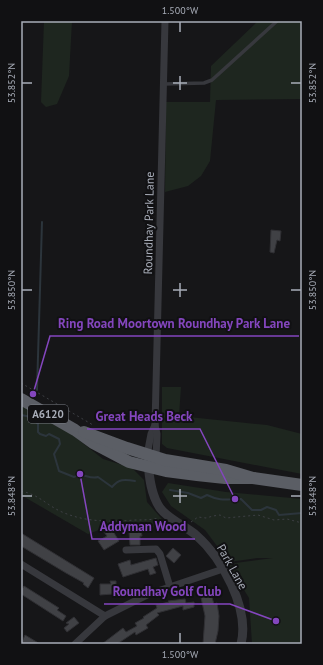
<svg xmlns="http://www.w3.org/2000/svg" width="323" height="665" viewBox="0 0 323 665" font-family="'PT Sans',sans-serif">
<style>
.green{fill:#1e261f}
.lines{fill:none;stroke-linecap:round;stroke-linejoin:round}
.stream{stroke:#2c353c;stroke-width:2}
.building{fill:#404145;stroke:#303034}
.path{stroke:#3d3f44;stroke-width:1;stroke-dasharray:2 3;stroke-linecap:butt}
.service{stroke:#37383d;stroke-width:3.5}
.minor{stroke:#37383d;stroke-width:7}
.tertiary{stroke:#37383d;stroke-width:9}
.trunk{stroke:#5b5e65;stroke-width:12}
.ticks{fill:none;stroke:#a8adb8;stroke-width:1.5}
.labels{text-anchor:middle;stroke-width:4;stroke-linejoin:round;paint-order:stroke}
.shield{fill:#111113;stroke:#7b7e86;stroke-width:1}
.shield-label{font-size:11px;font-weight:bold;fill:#a8adb8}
.street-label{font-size:12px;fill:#a8adb8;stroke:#111113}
.leader{fill:none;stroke:#8446be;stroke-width:1.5}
.callout-dot{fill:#8446be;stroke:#111113;stroke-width:1.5}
.callout-label{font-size:13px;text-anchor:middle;font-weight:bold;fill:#8446be;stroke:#111113;stroke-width:4;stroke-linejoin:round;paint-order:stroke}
.neatline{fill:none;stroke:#a8adb8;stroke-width:1.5}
.ticks-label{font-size:10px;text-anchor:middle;fill:#a8adb8}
</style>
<rect width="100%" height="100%" fill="#161618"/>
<!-- green -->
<g class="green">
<polygon points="44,21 72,21 69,76 57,104 46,107 41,102"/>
<polygon points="258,21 302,21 302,99 216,100 210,161 201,176 188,186 165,192 166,102 210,102 211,66"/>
<polygon points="162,387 181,387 179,416 267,425 302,434 302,474 167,448 162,444"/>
<polygon points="21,404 53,420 103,459 132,468 144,480 147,502 174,533 142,524 115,524 88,534 21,495"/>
<polygon points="168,483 226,492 302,499 302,644 252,644 249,598 228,564 273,558 257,558 229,562 205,530 171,506 162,492"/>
</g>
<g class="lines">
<!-- stream -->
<g class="stream">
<polyline points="37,390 42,222"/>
<polyline points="37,413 38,423"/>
<path d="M21,415C29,416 33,418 38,424V432L40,434L46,436L49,434L59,439L60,444L54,454L59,471L74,477C83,471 88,480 98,477L112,487C119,479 124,479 135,481"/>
<path d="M170,490L188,493L201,498L207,495C222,502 226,499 241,499L252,510H261L267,507L276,510L279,515L302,513"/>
</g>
</g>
<!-- building -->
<g class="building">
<polygon points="271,230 281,231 280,241 277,240 274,253 270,252"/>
<polygon points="111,528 119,541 104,550 98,541 107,536 104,532"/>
<polygon points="141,530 142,536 140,536 140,545 130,545 129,532"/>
<polygon points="21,533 94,578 88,588 83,584 84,583 66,573 21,546"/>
<polygon points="173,548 181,555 174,563 166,556"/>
<polygon points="156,558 158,565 153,567 156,573 150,575 148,569 123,577 118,564 130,560 131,565"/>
<polygon points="110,581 116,581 116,590 113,590 113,594 100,595 100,584 111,584"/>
<polygon points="24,586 59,608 57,610 66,616 63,621 21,594 21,591"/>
<polygon points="210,591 214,604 217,603 219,616 218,631 215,644 203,644 205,616 200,593"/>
<polygon points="185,599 186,603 194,602 194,607 183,610 183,606 157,613 159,615 146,625 148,628 136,635 135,632 117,644 102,644 123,628 126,632 137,626 135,623 144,618 143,617 157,608 156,605 169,602 168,601"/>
<polygon points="74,617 79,623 67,632 64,628 69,624 66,623"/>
<polygon points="25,635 40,644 21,644"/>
</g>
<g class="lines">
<!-- path -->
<g class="path">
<polyline points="21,383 93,425"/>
<path d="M21,491C40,495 46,505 62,512C85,522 109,522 135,520C143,520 151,520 159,518"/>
<polyline points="191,522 198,517 206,518 213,516 220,515 226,518 258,515 274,520 287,519 302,523"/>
</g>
<!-- service -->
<polyline class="service" points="164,84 204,83 212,80 277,21"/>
<!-- minor -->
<g class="minor">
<polyline points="147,455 151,434 155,425"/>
<polyline points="156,458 157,434 155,425 165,21"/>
<polyline points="126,550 156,549 160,554 170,587"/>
<polyline points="21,564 105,616"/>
<polyline points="75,644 105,616 149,594 223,569"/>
</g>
<!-- tertiary -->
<path class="tertiary" d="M148,461C149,477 151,495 160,508C169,520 186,526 196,535C222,558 250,609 241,644"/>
<!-- trunk -->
<g class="trunk">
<polyline points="21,399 75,430 93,443 129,462 166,471 197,475 225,478 253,478"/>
<polyline points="84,432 127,448 165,460 226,470 253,478 302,485"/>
</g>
</g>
<!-- ticks -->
<path class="ticks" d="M180,22V32M180,76V90M22,83H32M173,83H187M291,83H301M180,283V297M22,290H32M173,290H187M291,290H301M180,489V503M22,496H32M173,496H187M291,496H301M180,633V643"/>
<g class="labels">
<!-- shield labels -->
<rect class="shield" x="28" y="405" width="40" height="18" rx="3"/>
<g class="shield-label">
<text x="48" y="418">A6120</text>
</g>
<!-- street labels -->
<g class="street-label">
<text transform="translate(149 223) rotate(-89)" y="4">Roundhay Park Lane</text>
<text transform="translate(232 567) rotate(61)" y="4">Park Lane</text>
</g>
</g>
<!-- callouts -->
<path class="leader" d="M33 394L50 336H299M235 499L200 429H87M80 474L92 539H195M276 621L230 604H104"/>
<g class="callout-dot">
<circle cx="33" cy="394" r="4"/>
<circle cx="235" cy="499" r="4"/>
<circle cx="80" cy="474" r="4"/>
<circle cx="276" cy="621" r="4"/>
</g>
<g class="callout-label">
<text x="174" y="328">Ring Road Moortown Roundhay Park Lane</text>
<text x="144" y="421">Great Heads Beck</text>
<text x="143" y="531">Addyman Wood</text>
<text x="167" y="596">Roundhay Golf Club</text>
</g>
<!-- border -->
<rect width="323" height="665" fill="none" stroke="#111113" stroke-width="44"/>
<rect x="22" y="22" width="279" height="621" class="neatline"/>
<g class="ticks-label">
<text x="180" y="14">1.500°W</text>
<text transform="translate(11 83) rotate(-90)" y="4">53.852°N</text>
<text transform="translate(312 83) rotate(-90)" y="4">53.852°N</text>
<text transform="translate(11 290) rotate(-90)" y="4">53.850°N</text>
<text transform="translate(312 290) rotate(-90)" y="4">53.850°N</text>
<text transform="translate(11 496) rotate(-90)" y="4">53.848°N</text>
<text transform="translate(312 496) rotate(-90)" y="4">53.848°N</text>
<text x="180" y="658">1.500°W</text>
</g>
</svg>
